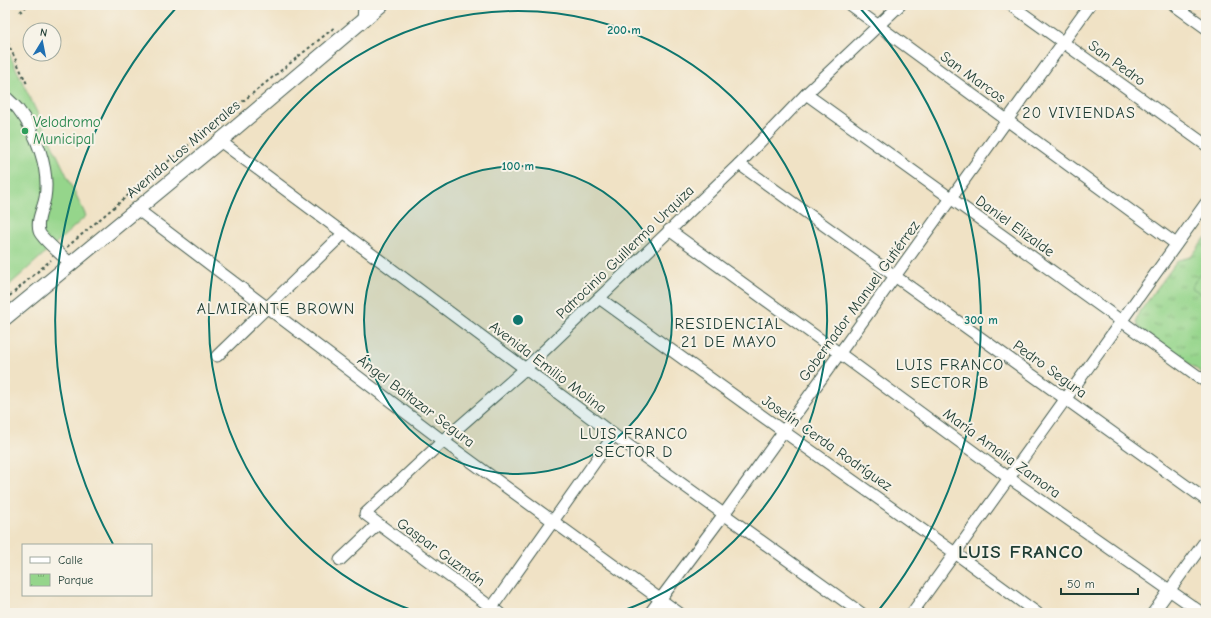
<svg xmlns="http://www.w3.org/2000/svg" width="1211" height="618" viewBox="0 0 1211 618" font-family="'Comic Neue',sans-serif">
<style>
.park{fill:url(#park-tufts);stroke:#5a8960}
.garden{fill:#95d58b;stroke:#5a8960}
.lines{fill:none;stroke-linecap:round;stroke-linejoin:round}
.minor-casing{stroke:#3e564a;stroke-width:13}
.major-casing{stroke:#3e564a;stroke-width:16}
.path{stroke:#3e564a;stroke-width:2;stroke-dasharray:3 3;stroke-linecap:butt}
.minor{stroke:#fff;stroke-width:11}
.major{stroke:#fff;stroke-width:14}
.ring{fill:none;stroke:#0f766e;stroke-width:2}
.leisure-dot{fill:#2e9e5b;stroke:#f7f3e8;stroke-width:1.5}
.labels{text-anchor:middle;stroke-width:4;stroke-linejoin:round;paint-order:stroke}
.street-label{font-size:15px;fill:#1f3d34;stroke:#f7f3e8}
.leisure-label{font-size:15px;fill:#27864d;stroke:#f7f3e8;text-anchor:start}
.neighbourhood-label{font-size:16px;letter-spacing:1px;fill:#1f3d34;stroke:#f7f3e8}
.district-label{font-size:19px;font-weight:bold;letter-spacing:1px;fill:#1f3d34;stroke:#f7f3e8}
.centre{fill:#0f766e;stroke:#f7f3e8;stroke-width:2}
.ring-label{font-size:12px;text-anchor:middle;font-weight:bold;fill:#0f766e;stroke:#f7f3e8;stroke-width:4;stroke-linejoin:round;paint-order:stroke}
</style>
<defs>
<pattern id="park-tufts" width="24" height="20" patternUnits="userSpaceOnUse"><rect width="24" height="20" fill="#95d58b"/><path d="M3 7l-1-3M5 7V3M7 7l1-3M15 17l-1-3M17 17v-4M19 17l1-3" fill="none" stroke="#79ae72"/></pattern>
</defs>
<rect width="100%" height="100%" fill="#f7f3e8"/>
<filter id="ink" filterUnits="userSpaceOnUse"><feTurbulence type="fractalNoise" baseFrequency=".025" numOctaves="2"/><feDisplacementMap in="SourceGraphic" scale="8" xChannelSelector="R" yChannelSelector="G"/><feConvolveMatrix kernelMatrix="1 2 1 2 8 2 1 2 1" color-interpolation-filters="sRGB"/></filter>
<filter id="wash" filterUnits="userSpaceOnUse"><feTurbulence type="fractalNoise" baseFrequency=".012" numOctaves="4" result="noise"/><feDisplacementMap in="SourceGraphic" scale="16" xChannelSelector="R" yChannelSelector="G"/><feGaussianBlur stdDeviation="0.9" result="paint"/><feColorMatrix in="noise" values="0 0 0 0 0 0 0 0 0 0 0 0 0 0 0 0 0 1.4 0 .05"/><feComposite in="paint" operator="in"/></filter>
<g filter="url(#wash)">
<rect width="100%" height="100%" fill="#f0e2c5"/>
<!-- park -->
<path class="park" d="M1206,237V376L1140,329C1136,324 1136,321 1138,314L1178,260L1191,257Z"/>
<!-- garden -->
<g class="garden">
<polygon points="5,45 86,216 5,289"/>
<polygon points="1206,266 1206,297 1191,287"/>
</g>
</g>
<g filter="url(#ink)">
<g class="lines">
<defs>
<g id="minor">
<polyline points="850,5 1176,244"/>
<polyline points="1011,5 1206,145"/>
<polyline points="1174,5 1206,28"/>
<polyline points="363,21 364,5"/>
<polyline points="806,94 1206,382"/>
<path d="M5,96C9,100 14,104 18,109C36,132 50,169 45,198C43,209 36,220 39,231C40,237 65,258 71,264"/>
<polyline points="220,141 614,435 861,613"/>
<polyline points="739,164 1206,500"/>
<polyline points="137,209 443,441 679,613"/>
<polyline points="669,230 839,353 1009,478 1202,613"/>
<polyline points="599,298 783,431 955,553 1037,613"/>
<polyline points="217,356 344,233"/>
<polyline points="340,560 378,524"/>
<polyline points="488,613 614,435"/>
<polyline points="499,613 365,514 443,441 525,369 739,164 806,94 900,5"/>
<polyline points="650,613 724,514 1090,5"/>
<polyline points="912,613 1206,203"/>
<polyline points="1153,613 1206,540"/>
</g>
<polyline id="major" points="5,318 220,141 381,5"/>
</defs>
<!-- minor casing -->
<use href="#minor" class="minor-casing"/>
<!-- major casing -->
<use href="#major" class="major-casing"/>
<!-- path -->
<g class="path">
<polyline points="20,12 28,5"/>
<polyline points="5,37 27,84"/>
<polyline points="67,247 165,164 335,27"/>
<polyline points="5,300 51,260"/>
</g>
<!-- minor -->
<use href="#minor" class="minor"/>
<!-- major -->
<use href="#major" class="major"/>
</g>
</g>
<!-- distance rings -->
<circle cx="518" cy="320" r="154" fill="#0f766e" fill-opacity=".12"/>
<g class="ring">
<circle cx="518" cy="320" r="154"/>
<path d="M417 612A309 309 0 1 1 619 612"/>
<path d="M113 544A463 463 0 0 1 177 7M859 7A463 463 0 0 1 878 611"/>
</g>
<!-- markers -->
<circle class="leisure-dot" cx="25" cy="131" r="4"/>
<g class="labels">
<!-- street labels -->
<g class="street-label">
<text transform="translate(1117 63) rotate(36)" y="5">San Pedro</text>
<text transform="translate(973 77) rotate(36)" y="5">San Marcos</text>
<text transform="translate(183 149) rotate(-40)" y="5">Avenida Los Minerales</text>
<text transform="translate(1015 226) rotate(36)" y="5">Daniel Elizalde</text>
<text transform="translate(625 252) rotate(-44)" y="5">Patrocinio Guillermo Urquiza</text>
<text transform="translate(859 301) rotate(-54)" y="5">Gobernador Manuel Gutiérrez</text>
<text transform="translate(548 367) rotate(37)" y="5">Avenida Emilio Molina</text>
<text transform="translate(1050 369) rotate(36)" y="5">Pedro Segura</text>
<text transform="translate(416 401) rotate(37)" y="5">Ángel Baltazar Segura</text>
<text transform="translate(827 443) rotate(35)" y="5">Joselín Cerda Rodríguez</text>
<text transform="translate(1002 453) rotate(36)" y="5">María Amalia Zamora</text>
<text transform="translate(441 552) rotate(36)" y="5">Gaspar Guzmán</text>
</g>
<!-- leisure labels -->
<g class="leisure-label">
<text x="33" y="127">Velodromo<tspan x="33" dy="17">Municipal</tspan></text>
</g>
<!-- neighbourhood labels -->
<g class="neighbourhood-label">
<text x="1079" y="118">20 VIVIENDAS</text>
<text x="276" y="314">ALMIRANTE BROWN</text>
<text x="729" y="329">RESIDENCIAL<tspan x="729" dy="18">21 DE MAYO</tspan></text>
<text x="950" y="370">LUIS FRANCO<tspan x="950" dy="18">SECTOR B</tspan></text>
<text x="634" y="439">LUIS FRANCO<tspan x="634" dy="18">SECTOR D</tspan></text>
</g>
<!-- district labels -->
<g class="district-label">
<text x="1021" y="558">LUIS FRANCO</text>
</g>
</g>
<circle cx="518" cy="320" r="6" class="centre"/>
<g class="ring-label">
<text x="624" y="34">200 m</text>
<text x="518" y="170">100 m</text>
<text x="981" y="324">300 m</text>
</g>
<!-- margin -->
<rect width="1211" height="618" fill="none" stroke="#f7f3e8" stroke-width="20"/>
<!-- legend -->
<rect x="22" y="544" width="130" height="52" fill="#f7f3e8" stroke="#a1aaa0"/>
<rect x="30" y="557" width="20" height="6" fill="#ffffff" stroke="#a1aaa0"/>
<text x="58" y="564" font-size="12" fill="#1f3d34">Calle</text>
<rect x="30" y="574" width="20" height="12" fill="url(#park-tufts)" stroke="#a1aaa0"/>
<text x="58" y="584" font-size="12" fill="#1f3d34">Parque</text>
<!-- north arrow -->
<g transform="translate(42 42) rotate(10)"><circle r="19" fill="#f7f3e8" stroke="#a1aaa0"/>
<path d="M0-3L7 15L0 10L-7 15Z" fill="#1f6fb2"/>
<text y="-6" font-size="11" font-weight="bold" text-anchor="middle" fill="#1f3d34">N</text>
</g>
<!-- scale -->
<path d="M1061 588v6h77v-6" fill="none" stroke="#1f3d34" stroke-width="2"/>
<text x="1067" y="588" font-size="12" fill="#1f3d34" stroke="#f7f3e8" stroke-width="3" paint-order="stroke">50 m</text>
</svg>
